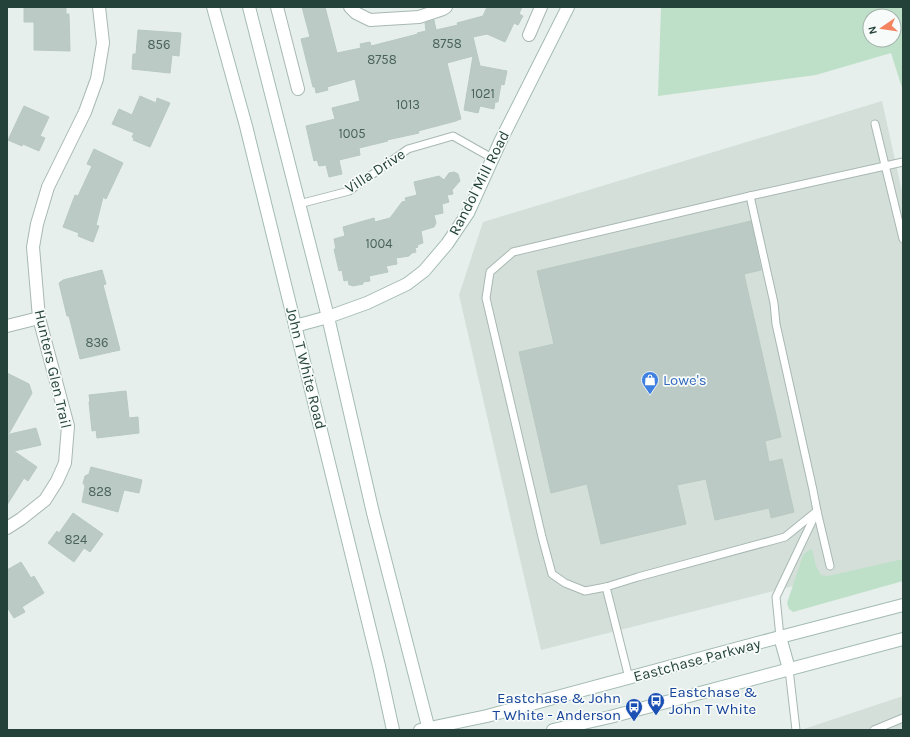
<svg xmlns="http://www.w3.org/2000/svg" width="910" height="737" viewBox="0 0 910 737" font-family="Karla,sans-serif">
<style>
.built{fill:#d4dfda}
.green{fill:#bfe0c8;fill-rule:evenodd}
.building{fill:#bbcac4;stroke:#b8c9c2}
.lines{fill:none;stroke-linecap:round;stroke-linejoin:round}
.lane-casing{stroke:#a8b8b2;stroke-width:9}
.street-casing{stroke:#a8b8b2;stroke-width:14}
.secondary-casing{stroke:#a4bbb3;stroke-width:14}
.lane{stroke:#fff;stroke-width:7}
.street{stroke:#fff;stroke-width:12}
.secondary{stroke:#fff;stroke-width:12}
.labels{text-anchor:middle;stroke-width:3.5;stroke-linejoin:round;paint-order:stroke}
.number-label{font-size:13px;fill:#4a645c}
.street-label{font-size:15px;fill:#24423a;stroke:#f7fbf9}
.shop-label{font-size:15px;fill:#366cbe;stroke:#f7fbf9;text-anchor:start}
.transit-label{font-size:15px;fill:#164399;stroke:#f7fbf9;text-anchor:start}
</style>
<rect width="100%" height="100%" fill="#e6efeb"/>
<!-- built -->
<g class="built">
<polygon points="882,101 903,196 903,564 813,581 541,650 459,295 483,222"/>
<polygon points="903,696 903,730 801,730"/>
</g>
<!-- green -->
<g class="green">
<path d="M661,7H903V91L891,53L816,75L658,96ZM870,16H894V40H870Z"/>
<polygon points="812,549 816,566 821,575 828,576 903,559 903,581 793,612 789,609 787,603 803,555 809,550"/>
</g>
<!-- building -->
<g class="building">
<polygon points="24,7 66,7 66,14 69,14 70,51 34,50 34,22 24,22"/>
<polygon points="302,7 325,7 337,53 361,48 360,44 370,42 371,46 418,34 417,33 426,31 425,23 434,20 436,30 458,25 457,23 483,16 487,7 522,7 519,14 523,16 518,25 514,23 505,42 487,34 473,37 480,66 507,71 504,85 501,84 498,102 495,102 494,109 480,106 478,113 464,110 473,56 447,63 461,119 458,120 456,121 418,131 419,133 387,140 388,141 359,148 360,155 339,160 342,174 329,177 326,165 319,166 317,160 314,161 306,126 335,119 332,108 360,101 355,79 327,87 328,90 316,93 315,87 313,87 301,39 310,37"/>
<polygon points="138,30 181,33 179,56 172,55 170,73 132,69 133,54 136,54"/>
<polygon points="140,96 156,103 157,98 170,103 150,147 133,140 134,138 132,137 134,133 112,124 119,109 132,115"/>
<polygon points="24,106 49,117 40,136 45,138 39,151 23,144 22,146 8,140"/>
<polygon points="94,149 123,163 106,199 103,197 96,225 99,226 93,242 78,236 79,233 63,227 75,195 78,196 92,166 87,164"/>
<polygon points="454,172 458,174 460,181 452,190 453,194 447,195 449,202 442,204 443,213 434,215 436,223 434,227 421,231 423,243 417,245 418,247 415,248 416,252 412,253 409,256 396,258 397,264 386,266 388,272 369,276 370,281 363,282 363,284 352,286 351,285 349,285 348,280 344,281 342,270 339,271 334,249 336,249 334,239 345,236 343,227 374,218 375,222 390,218 402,202 406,201 405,198 417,195 414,182 439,176 444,180 449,173"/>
<polygon points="751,221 761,270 744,274 781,437 765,441 769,462 782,459 794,512 771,518 769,508 715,520 706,479 677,485 686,524 601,544 587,484 551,493 519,352 554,344 537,271"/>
<polygon points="102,270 106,284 103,285 120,350 80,359 69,316 67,316 59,283 63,280"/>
<polygon points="7,373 29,384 32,393 7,437"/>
<polygon points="126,391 129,418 138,417 139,433 97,438 96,430 92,431 89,402 90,402 89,395"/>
<polygon points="36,428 41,445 14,451 37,467 28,481 24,478 7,505 7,438 10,434"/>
<polygon points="91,467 142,480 139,493 124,490 118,512 82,502 85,486 83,483 85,476 89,474"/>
<polygon points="73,513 103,534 90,552 84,548 74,562 48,543 57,531 59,533"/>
<polygon points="21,562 31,578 34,576 44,593 22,607 25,612 14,618 7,607 7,570"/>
</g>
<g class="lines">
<defs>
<g id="lane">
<polyline points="875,124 903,239"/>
<polyline points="750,196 774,303 776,324 813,490 817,511 776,597 780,637"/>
<polyline points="299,204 349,191 408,149 453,136 492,158"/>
<polyline points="830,566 817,511 785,537 638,577 606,587 585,591 565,583 552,574 542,537 486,298 490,272 513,252 750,196 903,162"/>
<polyline points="606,587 629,678"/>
<polyline points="789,669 796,730"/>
<polyline points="874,730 903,718"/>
</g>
<g id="street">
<polyline points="277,7 298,89"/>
<polyline points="350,7 356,13 370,20 419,17 443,9 446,7"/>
<polyline points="529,35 541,7"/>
<polyline points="7,326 39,318"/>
<polyline points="7,528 21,519 45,500 57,481 65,463 68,426 39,318 33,247 37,224 48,187 85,112 97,79 103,43 99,7"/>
</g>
<g id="secondary">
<polyline points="213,7 246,126 379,666 393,730"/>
<polyline points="249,7 328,317 373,513 429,730"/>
<polyline points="295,326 328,317 367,303 407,284 424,271 447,244 468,213 501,140 568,7"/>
<polyline points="780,637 789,669"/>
<polyline points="420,730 487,716 780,637 903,605"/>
<polyline points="553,730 610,717 903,639"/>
</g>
</defs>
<!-- lane casing -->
<use href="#lane" class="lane-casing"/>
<!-- street casing -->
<use href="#street" class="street-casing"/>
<!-- secondary casing -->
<use href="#secondary" class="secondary-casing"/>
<!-- lane -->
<use href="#lane" class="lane"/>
<!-- street -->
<use href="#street" class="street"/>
<!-- secondary -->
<use href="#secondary" class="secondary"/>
</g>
<!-- icons -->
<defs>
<symbol id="shop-pin" viewBox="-11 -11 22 30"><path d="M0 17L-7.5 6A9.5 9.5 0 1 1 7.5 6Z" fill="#3f7fe0" stroke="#f7fbf9"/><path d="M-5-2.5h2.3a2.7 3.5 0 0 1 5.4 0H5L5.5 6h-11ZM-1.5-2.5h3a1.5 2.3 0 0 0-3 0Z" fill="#fff"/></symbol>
<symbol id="bus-pin" viewBox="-11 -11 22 30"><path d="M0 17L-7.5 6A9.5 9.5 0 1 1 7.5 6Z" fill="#1a4fb4" stroke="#f7fbf9"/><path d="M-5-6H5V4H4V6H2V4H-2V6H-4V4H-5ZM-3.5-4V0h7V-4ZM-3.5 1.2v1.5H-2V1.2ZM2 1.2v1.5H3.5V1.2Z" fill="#fff"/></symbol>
</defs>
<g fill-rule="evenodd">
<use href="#shop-pin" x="640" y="370" width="20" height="27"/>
<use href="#bus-pin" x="646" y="691" width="20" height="27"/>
<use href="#bus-pin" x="624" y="697" width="20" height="27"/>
</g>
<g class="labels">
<!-- number labels -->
<g class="number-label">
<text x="447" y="48">8758</text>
<text x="159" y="49">856</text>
<text x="382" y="64">8758</text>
<text x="483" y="98">1021</text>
<text x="408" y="109">1013</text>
<text x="352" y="138">1005</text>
<text x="379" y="248">1004</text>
<text x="97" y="347">836</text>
<text x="100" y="496">828</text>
<text x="76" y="544">824</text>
</g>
<!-- street labels -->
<g class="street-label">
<text transform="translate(375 171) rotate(-33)" y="5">Villa Drive</text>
<text transform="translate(479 183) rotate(-63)" y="5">Randol Mill Road</text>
<text transform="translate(306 368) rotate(76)" y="5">John T White Road</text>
<text transform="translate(53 369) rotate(77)" y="5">Hunters Glen Trail</text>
<text transform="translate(697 660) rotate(-15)" y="5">Eastchase Parkway</text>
</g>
<!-- shop labels -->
<g class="shop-label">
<text x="663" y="385">Lowe's</text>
</g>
<!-- transit labels -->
<g class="transit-label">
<text x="669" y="697">Eastchase &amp;<tspan x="669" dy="17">John T White</tspan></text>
<text x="621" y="703" text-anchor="end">Eastchase &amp; John<tspan x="621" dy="17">T White - Anderson</tspan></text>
</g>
</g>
<!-- border -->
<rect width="910" height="737" fill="none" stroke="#24423a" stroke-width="16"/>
<!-- north arrow -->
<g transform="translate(882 28) rotate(257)"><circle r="19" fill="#f7fbf9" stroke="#a3b1ad"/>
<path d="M0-3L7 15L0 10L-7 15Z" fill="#f4845f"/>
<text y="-6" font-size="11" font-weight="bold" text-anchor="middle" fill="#24423a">N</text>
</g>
</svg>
